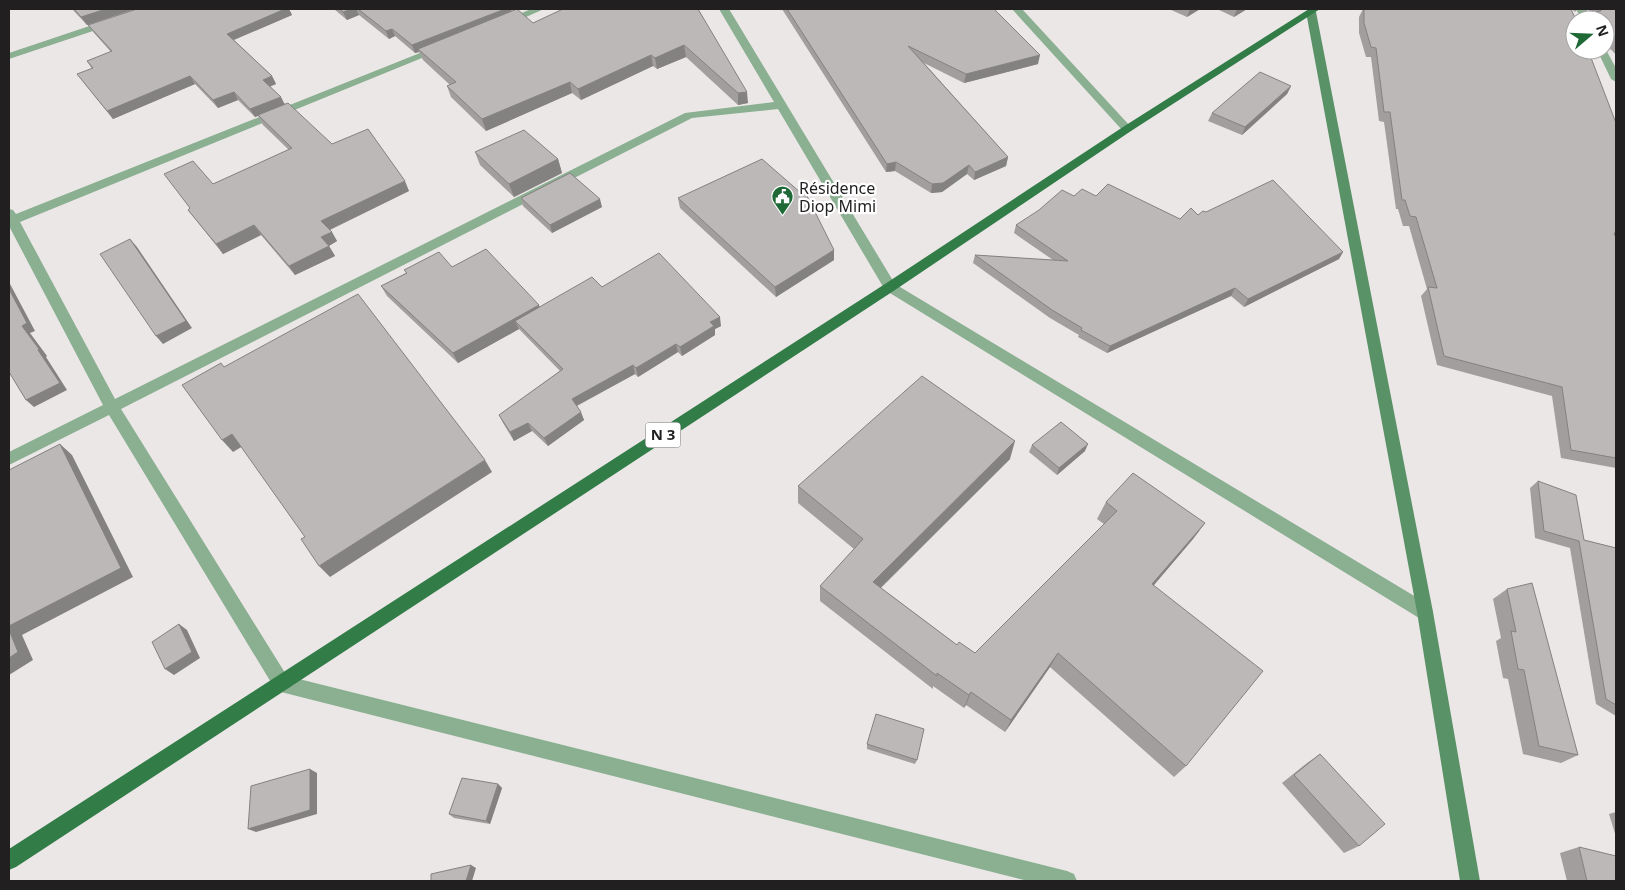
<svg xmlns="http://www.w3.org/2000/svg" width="1625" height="890" viewBox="0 0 1625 890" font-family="'Noto Sans',sans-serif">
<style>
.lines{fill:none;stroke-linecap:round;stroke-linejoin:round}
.street{fill:#8aaf91;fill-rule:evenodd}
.secondary{fill:#5a9267;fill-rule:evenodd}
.primary{fill:#327c48;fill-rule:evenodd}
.wall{fill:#a29e9e}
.shaded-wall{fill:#848181}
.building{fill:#bcb8b8;stroke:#848181}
.labels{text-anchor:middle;stroke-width:4.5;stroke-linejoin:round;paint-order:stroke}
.shield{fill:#fff;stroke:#646262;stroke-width:1}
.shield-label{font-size:15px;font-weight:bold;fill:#211f1f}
.poi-label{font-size:16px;fill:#211f1f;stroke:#fff;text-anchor:start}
</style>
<rect width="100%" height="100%" fill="#ece7e7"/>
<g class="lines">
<!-- street -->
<g class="street">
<polygon points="140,9 154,9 153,11 9,59 9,53"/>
<polygon points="531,9 544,9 508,25 504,26 499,23"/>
<polygon points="719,9 729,9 895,284 1431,606 1433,612 1431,618 1425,620 1419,618 885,290 778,109 692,118 121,409 287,676 1067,871 1074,874 1077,881 1028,881 281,692 275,689 109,415 9,465 9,452 103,405 9,226 9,209 13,210 16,214 435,47 443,47 444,49 20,222 115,399 685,113 774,102"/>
<polygon points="1012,9 1022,9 1131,127 1133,129 1131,131 1123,131"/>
<polygon points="1576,9 1586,9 1592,20 1582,20"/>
<polygon points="1605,48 1616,68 1616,82 1611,79 1597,50 1605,50"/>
</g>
<!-- secondary -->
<polygon class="secondary" points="1311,9 1316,12 1433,612 1480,881 1460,881 1417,612 1306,12"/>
<!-- primary -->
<polygon class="primary" points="1309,9 1320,9 1131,131 895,290 16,867 9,870 9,849 885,284 1123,127"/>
</g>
<!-- wall -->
<g class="wall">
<polygon points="72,9 135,9 87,25"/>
<polygon points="137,9 289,9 292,15 234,40 272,76 276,84 270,86 285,104 332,144 409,191 330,230 337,241 329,246 335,256 295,275 261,235 223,254 188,210 190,209 213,184 289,150 263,125 258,116 255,117 238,100 218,108 195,84 113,119 77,74 92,69 87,61 111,52 94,33 88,25"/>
<polygon points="334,9 511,9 512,12 533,23 698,9 748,103 738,105 686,57 657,69 653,66 581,100 572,93 486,131 451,97 447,86 450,85 423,60 419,52 415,53 395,36 389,39 359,15 347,20"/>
<polygon points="782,9 994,9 1038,64 964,83 924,63 1008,157 1006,166 974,180 967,174 942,192 931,193 895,171 886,172"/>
<polygon points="1169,9 1200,9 1187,17"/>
<polygon points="1217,9 1247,9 1234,17"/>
<polygon points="1363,9 1571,9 1616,123 1616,468 1561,458 1552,396 1437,365 1421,296 1427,289 1409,226 1403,226 1398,209 1396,209 1384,122 1379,121 1371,57 1366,57 1359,33 1359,17"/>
<polygon points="1572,9 1578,9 1575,12"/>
<polygon points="1588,9 1616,9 1616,55 1605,43 1605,20 1586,20 1591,14"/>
<polygon points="1291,86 1287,94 1242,135 1208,121 1212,113"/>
<polygon points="475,152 558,159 562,173 514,197 480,165"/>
<polygon points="1074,196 1096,196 1180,219 1198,215 1206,212 1343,252 1339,259 1244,307 1231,296 1107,353 1078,337 1079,335 1050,318 973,263 975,255 1053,260 1014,233 1016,225"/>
<polygon points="521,198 602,207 552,233 523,206"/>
<polygon points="678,198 834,250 834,260 776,297 680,208"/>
<polygon points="452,267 540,307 602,287 721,326 715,329 715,335 682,356 678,352 638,377 635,374 577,406 584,420 548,446 532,431 514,441 503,423 499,415 560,371 519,329 458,363 387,296 381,286 406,273 404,270"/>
<polygon points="1032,445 1085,451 1057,475 1029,452"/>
<polygon points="1010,459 881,588 957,645 975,653 1104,524 1097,519 1106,502 1205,523 1193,539 1154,585 1186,766 1174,777 1050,667 1005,732 966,705 964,708 933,686 933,689 820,601 820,586 854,549 798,503 798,486"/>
<polygon points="1538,481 1584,540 1616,548 1616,716 1596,704 1570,548 1535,538 1530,488"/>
<polygon points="1507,589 1578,755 1561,763 1523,754 1508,679 1503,678 1496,641 1501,638 1493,599"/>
<polygon points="867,744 917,760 915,764 867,749"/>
<polygon points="1320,754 1359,846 1344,853 1282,783 1307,763"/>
<polygon points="498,784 502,788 490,824 454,818 449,814"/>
<polygon points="1616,812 1616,837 1609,814"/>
<polygon points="1579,847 1616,881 1567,881 1560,853"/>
</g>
<!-- shaded-wall -->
<g class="shaded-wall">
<polygon points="106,9 135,9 87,25 81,17"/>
<polygon points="285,9 289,9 292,15 231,41 227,34"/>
<polygon points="352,9 356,9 359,15 347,20 343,12"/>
<polygon points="505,9 511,9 512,14 418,49 419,52 415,53 412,45"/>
<polygon points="1190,9 1200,9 1187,17"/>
<polygon points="1237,9 1247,9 1234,17"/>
<polygon points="392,29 395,36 389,39 386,31"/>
<polygon points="684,45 686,57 657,69 655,58"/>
<polygon points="651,55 653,66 581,100 578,89"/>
<polygon points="1040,55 1038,64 964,83 966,74"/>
<polygon points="190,76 195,84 113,119 107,111"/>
<polygon points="272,76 276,84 267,88 263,80"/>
<polygon points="570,82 572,93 486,131 482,119"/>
<polygon points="1291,86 1287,94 1242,135 1245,127"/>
<polygon points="234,92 238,100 218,108 213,100"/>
<polygon points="747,92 748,103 738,105 738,93"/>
<polygon points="281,97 285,105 255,117 250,109"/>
<polygon points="1008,157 1006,166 974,180 975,172"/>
<polygon points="558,159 562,173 514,197 509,184"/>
<polygon points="896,162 895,171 886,172 887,164"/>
<polygon points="969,165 967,174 942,192 931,193 932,184"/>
<polygon points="405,181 409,191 327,231 321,221"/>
<polygon points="600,199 602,207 552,233 550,225"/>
<polygon points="254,225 261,235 223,254 216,244"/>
<polygon points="332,232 337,241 327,247 321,237"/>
<polygon points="130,239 137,247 192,328 163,344 156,336"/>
<polygon points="329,246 335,256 295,275 289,266"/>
<polygon points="834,250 834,260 776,297 775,287"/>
<polygon points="1343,252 1339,259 1244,307 1248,299"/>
<polygon points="9,282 35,331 30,333 47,356 46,357 67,390 34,407 26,400 9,289"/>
<polygon points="1235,288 1231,296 1107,353 1110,346"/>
<polygon points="539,305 543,316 515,321 519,329 458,363 453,353"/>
<polygon points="720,317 721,326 715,329 715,335 682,356 680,347 710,322"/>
<polygon points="676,344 678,352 638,377 636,368"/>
<polygon points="633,365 635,374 574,407 572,399"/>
<polygon points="581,412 584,420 548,446 544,438"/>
<polygon points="528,423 532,431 514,441 510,432"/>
<polygon points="232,434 243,446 233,452 222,440"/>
<polygon points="1015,441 1010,459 871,597 873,582"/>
<polygon points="60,444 72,455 133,577 22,635 33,660 9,675 9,626"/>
<polygon points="1088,444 1085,451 1057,475 1059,468"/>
<polygon points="485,460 492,472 330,577 319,566"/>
<polygon points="1205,523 1193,539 1142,599 1152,584"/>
<polygon points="179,624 187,630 200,658 174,675 165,669"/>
<polygon points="1058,653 1050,667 1005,732 1011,720"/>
<polygon points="971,692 966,705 964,708 969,695"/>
<polygon points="310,769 317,773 317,814 256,832 248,829"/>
<polygon points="498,784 502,788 490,824 486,821"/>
<polygon points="471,865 476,868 472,881 466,881"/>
</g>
<!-- building -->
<g class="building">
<polygon points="74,9 106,9 81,17"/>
<polygon points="137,9 285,9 227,34 272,76 263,80 281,97 250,109 234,92 213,100 190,76 107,111 77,74 93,68 87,61 112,51 88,25"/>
<polygon points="339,9 352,9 343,12"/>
<polygon points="358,9 505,9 412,45 392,29 386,31"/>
<polygon points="517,9 533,23 563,9 698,9 747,92 738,93 684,45 655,58 651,55 578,89 570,82 482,119 447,86 456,82 418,49"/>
<polygon points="787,9 994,9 1040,55 966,74 908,46 1008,157 975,172 969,165 943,183 932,184 896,162 887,164"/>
<polygon points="1364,9 1571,9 1576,20 1575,20 1575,50 1588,50 1616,123 1616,233 1614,233 1616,238 1616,458 1571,450 1562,387 1444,356 1428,287 1437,288 1416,217 1410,216 1405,200 1402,200 1390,112 1384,112 1376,48 1371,47 1364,23"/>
<polygon points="1600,9 1616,9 1616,38 1605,26 1605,20 1599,20 1592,12 1601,11"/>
<polygon points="1260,72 1291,86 1245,127 1212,113"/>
<polygon points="288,103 332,144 368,129 405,181 321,221 332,232 321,237 329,246 289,266 254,225 216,244 188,210 190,208 164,174 193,161 213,184 292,148 258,115"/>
<polygon points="524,130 558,159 509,184 475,152"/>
<polygon points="762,159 801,193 805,192 834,250 775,287 678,198"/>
<polygon points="570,173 600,199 550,225 521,198"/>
<polygon points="1273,180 1343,252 1248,299 1235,288 1110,346 1081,330 1082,328 1052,310 975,255 1068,261 1016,225 1039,210 1062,190 1074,196 1082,189 1096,196 1108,184 1180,219 1191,208 1198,215 1203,211 1206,212"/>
<polygon points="130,239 186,321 156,336 100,254"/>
<polygon points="486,249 539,305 453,353 381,286 407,273 404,270 439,252 452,267"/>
<polygon points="659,253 720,317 710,322 714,326 680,347 676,344 636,368 633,365 572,399 581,412 544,438 528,423 510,432 499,415 563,369 515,321 592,277 602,287"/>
<polygon points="9,289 27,323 22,326 39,349 38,350 60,383 26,400 9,372"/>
<polygon points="358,294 485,460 319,566 301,539 305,537 232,434 222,440 182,385 221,363 224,367"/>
<polygon points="922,376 1015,441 873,582 957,645 959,642 975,653 1117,511 1106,502 1133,473 1205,523 1152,584 1263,671 1186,766 1058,653 1011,720 971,692 969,695 937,673 937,676 820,586 863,539 798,486"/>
<polygon points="1061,422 1088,444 1059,468 1032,445"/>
<polygon points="60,444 121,568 9,626 9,470"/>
<polygon points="1538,481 1576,495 1584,540 1616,548 1616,705 1606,699 1579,541 1544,531"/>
<polygon points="1532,583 1578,755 1539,746 1524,670 1518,669 1511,631 1516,632 1507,589"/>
<polygon points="179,624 192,652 165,669 152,642"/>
<polygon points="9,630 18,652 9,658"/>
<polygon points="876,714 924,729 917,760 867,744"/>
<polygon points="1320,754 1385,824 1359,846 1294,775"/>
<polygon points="310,769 310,810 248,829 251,786"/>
<polygon points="462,778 498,784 486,821 449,814"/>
<polygon points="1579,847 1616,856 1616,881 1587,881"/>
<polygon points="471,865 466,881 431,881 431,874"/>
</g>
<!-- icons -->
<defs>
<symbol id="civic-pin" viewBox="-11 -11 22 30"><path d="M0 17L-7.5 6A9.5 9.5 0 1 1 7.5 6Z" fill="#1e6936" stroke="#fff"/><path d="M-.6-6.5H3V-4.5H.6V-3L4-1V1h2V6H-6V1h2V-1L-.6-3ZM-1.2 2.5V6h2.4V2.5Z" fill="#fff"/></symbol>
</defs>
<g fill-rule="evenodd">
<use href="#civic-pin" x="770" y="184" width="25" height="34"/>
</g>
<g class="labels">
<!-- shield labels -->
<rect class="shield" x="645.5" y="422.5" width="35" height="25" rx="4"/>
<g class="shield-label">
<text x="663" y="440">N 3</text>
</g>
<!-- poi labels -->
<g class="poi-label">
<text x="799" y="194">Résidence<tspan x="799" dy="18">Diop Mimi</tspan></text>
</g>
</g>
<!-- border -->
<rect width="1625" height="890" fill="none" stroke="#211f1f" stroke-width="20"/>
<!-- north arrow -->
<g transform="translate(1590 35) rotate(71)"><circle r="24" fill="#ffffff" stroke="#a6a5a5"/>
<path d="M0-4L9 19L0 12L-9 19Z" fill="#1e6936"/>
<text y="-8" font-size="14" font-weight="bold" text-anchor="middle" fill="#211f1f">N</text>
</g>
</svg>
